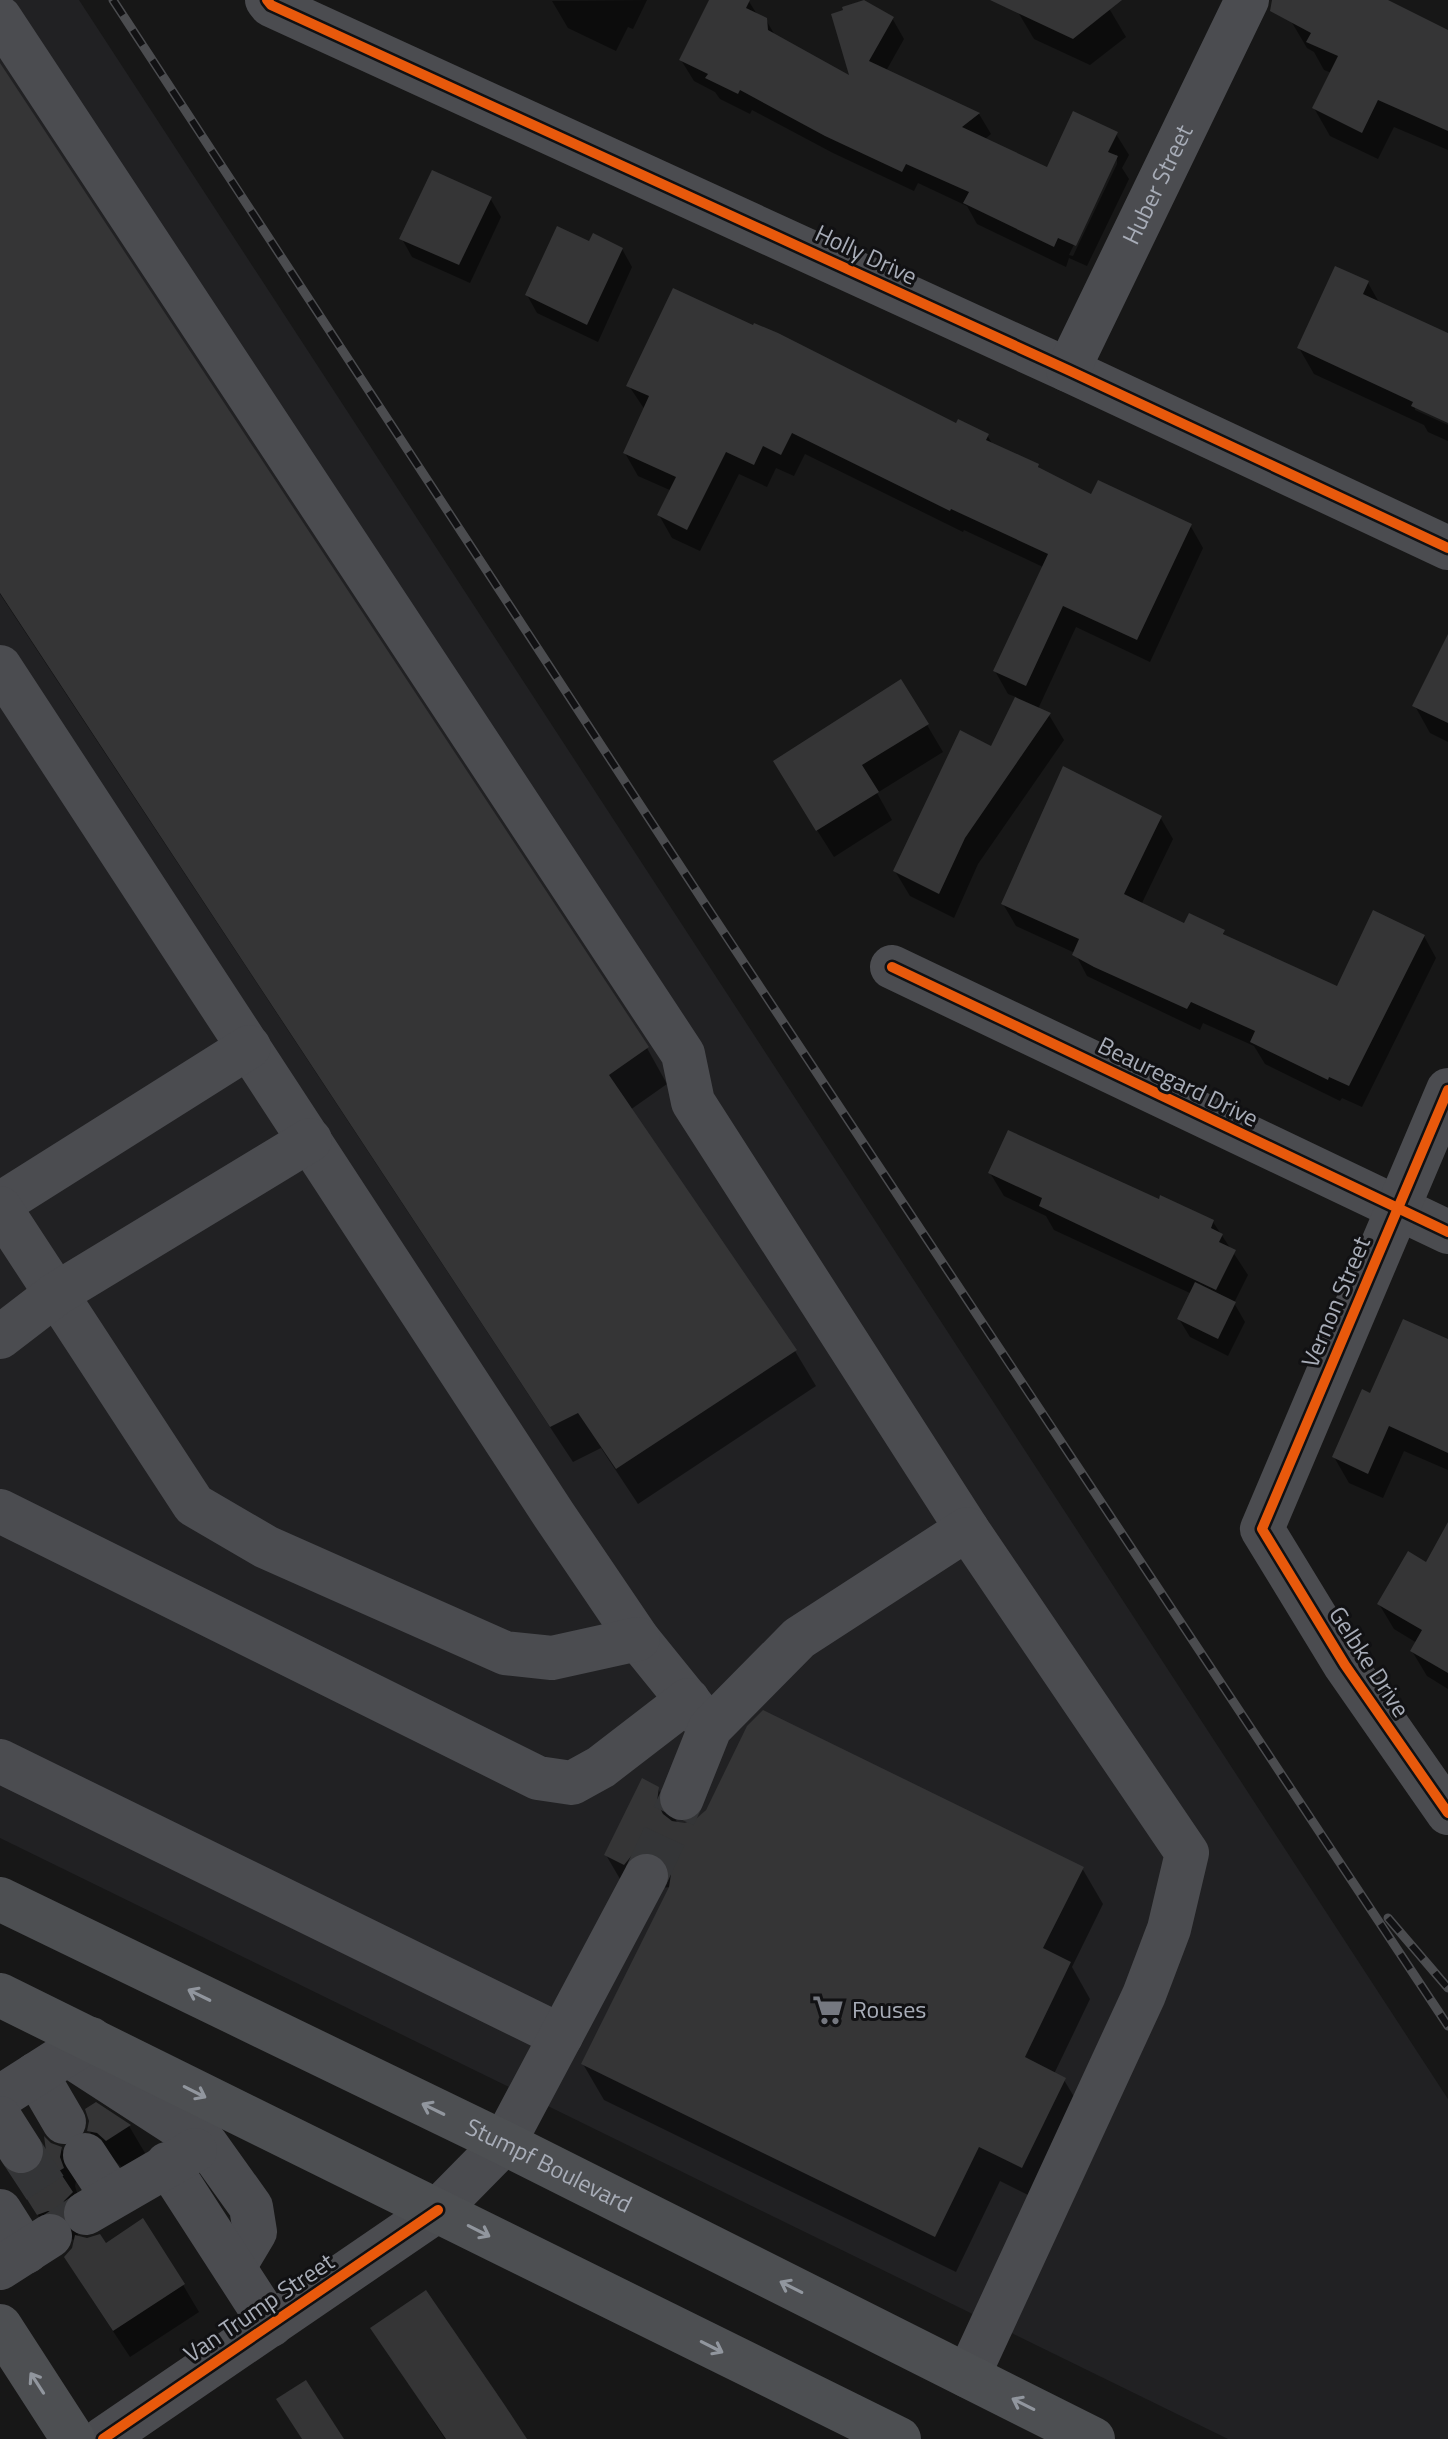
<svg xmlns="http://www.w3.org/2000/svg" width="1448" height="2439" viewBox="0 0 1448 2439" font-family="'Titillium Web',sans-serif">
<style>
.built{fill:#212123}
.shadow{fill:#0007;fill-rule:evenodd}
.building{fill:#353536}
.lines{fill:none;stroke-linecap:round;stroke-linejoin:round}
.minor-tunnel{stroke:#343537;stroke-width:44;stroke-dasharray:44 22;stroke-linecap:butt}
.minor{stroke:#4b4c50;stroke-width:44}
.major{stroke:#4d4f52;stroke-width:44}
.rail-casing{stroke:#4b4c4f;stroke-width:9}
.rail{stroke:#111113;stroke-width:6;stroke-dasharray:18;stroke-linecap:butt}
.cycleway-casing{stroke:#111113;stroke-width:15}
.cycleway{stroke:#e8590c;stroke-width:10}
.oneway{stroke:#91969e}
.labels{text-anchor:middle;stroke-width:6;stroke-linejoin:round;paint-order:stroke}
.street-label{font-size:24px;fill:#a8adb8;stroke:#111113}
.poi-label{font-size:24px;fill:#a8adb8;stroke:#111113;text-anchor:start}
</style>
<rect width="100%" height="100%" fill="#171717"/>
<!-- built -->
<polygon class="built" points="0,0 79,0 1448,2099 1448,2439 1228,2439 0,1838"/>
<!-- shadow -->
<g class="shadow">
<polygon points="647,0 633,29 628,27 616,51 568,28 552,1"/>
<path d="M711,0H748L758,16L766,20L776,37L853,80L892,18L904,39L886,71L979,114L991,134L984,140L1048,170L1116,134L1129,155L1122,168L1129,179L1087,266L1069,258L1066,267L977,224L967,206L918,183L914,191L833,153L752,110L750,114L720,99L715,92L694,81L681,60ZM1117,154V164L1073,256L1069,255Z"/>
<polygon points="1024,0 1091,0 1110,10 1126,37 1090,65 1034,39 1018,12"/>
<polygon points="1302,0 1383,0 1448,33 1448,150 1394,127 1378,159 1330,136 1314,108 1332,73 1324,70 1314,52 1307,48 1291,21"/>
<polygon points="0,67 647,1048 667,1084 630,1110 795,1351 816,1386 638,1504 601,1448 573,1462 0,594"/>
<polygon points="490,198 501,217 470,283 412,257 402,239"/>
<polygon points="590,244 622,249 632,267 598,342 537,313 527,295"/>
<polygon points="1368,283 1380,304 1447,335 1448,332 1448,421 1415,406 1415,410 1448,425 1448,441 1428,432 1424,425 1314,374 1299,348"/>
<polygon points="629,386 957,425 987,435 993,445 1038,466 1040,470 1092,496 1190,525 1203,548 1150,662 1076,627 1038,709 1049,715 1064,740 978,864 954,918 910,896 895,871 992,749 1016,697 1008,694 995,671 1043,567 964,530 963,532 805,454 794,476 776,468 767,487 739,474 700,551 672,538 659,515 672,491 638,476 625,453 645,410"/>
<polygon points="1448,639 1448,742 1430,733 1415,706"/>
<polygon points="927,725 943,752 877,793 892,820 834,857 791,789"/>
<polygon points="1160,817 1173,839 1141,905 1185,925 1223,932 1227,938 1338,989 1424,936 1436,958 1362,1107 1342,1098 1340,1101 1265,1064 1254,1046 1203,1023 1200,1030 1087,976 1075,953 1016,926 1003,904"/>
<polygon points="990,1173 1160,1201 1213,1222 1248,1275 1234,1303 1245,1322 1228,1356 1190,1337 1179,1319 1192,1294 1054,1230 1046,1216 1004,1196"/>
<polygon points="1448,1341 1448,1470 1404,1451 1383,1498 1349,1483 1334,1457 1371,1396"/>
<polygon points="1448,1564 1448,1689 1427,1676 1412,1651 1417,1643 1394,1629 1379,1604 1427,1565"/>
<polygon points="748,1728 1082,1868 1103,1904 1072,1967 1090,1999 1054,2074 1064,2080 1085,2115 1042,2202 1000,2181 956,2272 604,2100 583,2064 671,1887 627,1891 606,1855 658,1789 678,1824 687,1825 698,1820 706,1810"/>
<polygon points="96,2105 129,2126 145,2153 123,2168 114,2160 105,2158 89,2130"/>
<polygon points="61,2148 77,2176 75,2186 78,2196 79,2229 77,2238 106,2246 183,2285 199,2312 130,2357 82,2284 76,2240 65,2238 54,2241 30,2202 23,2178 35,2174"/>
<polygon points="373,2328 525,2439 445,2439"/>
</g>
<!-- building -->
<g class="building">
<polygon points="709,0 750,0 746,8 767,18 768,30 849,75 831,14 843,10 842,7 864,0 894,17 869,61 980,113 962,127 1047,167 1073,111 1118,132 1108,152 1118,156 1076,246 1058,238 1054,247 963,203 969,192 906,164 902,172 825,136 740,90 738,94 705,78 708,74 679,60"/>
<polygon points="990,0 1122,0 1073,39"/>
<polygon points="1272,0 1388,0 1448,30 1448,131 1378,100 1362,133 1312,108 1338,56 1306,42 1311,33 1270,11"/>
<polygon points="0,63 649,1047 609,1075 797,1350 616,1469 578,1413 550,1427 0,593"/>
<polygon points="432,170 492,197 459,265 399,239"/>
<polygon points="557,226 589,241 593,233 623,248 587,325 525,295"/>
<polygon points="1335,266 1369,281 1363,294 1448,333 1448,423 1411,406 1413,402 1297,348"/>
<polygon points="673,288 753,325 754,323 778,333 956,423 958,419 989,434 986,440 1039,464 1038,467 1091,494 1098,480 1192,524 1137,640 1063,606 1026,686 993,671 1048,554 951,509 950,511 792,433 781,455 763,446 754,465 726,452 687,530 657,515 676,477 623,453 649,396 626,386"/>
<polygon points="1448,634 1448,723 1412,706"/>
<polygon points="901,679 929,724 862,765 879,792 816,831 773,761"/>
<polygon points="1015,697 1051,713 965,838 939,894 893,871 960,730 991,746"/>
<polygon points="1063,766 1162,816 1124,894 1184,923 1189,913 1225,930 1223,934 1337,986 1373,910 1425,935 1349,1086 1329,1077 1328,1080 1250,1042 1255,1031 1191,1002 1187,1009 1094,967 1072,955 1079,939 1001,904"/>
<polygon points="1008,1130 1159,1199 1160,1195 1214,1220 1211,1228 1223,1234 1219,1242 1236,1250 1216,1290 1039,1206 1042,1198 988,1173"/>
<polygon points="1195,1282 1236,1302 1218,1339 1177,1319"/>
<polygon points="1403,1319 1448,1339 1448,1453 1389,1426 1368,1474 1332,1457 1362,1389 1370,1393"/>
<polygon points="1448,1522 1448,1673 1410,1651 1422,1630 1377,1604 1408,1551 1426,1562"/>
<polygon points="763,1710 1084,1867 1043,1948 1071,1962 1025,2057 1066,2078 1022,2168 979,2147 935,2237 581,2064 669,1887 671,1874 668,1863 657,1854 644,1851 633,1854 624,1865 604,1855 642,1778 659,1787 657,1802 663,1814 672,1821 685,1823 697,1818 706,1810 747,1726"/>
<polygon points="96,2102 131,2125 106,2141 97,2133 87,2131 89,2121 85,2109"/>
<polygon points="44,2136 51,2143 62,2147 60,2157 64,2168 59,2171 73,2192 64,2201 61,2214 48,2211 37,2215 11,2174 23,2176 34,2172 43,2163 46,2151"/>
<polygon points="143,2218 185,2284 113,2331 64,2257 72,2248 75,2235 87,2238 100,2234 106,2243"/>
<polygon points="426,2290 504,2404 527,2439 446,2439 370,2328"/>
<polygon points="306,2380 344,2439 302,2439 276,2399"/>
</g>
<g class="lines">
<!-- minor-tunnel -->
<g class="minor-tunnel">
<polyline points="646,1876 682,1798"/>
<polyline points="21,2151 69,2224"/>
</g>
<!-- minor -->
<g class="minor">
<polyline points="267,0 271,5 1068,370 1448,548"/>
<polyline points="0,18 683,1054 693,1102 967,1529"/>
<path id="s1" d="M1068,370L1247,0"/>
<polyline points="0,667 554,1515 638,1639 710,1728"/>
<polyline points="892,967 1448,1232"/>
<polyline points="1448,1090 1262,1529 1345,1665 1448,1813"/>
<polyline points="0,1204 249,1047"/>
<polyline points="0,1208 194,1505 266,1547 505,1653 552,1658 638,1639"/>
<polyline points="0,1337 56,1294 310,1140"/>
<polyline points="0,1511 538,1778 572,1783 601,1767 688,1700"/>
<polyline points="0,1761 561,2036"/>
<polyline points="682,1798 710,1728 799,1638 967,1529 1187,1853 1169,1929 1144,1995 968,2376"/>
<polyline points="67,2054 206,2144 251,2207 255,2232 234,2267"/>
<polyline points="36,2074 64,2122"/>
<polyline points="0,2097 91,2039"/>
<polyline points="0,2118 21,2151"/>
<polyline points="85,2155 112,2196"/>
<polyline points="167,2164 271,2325"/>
<polyline points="0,2211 26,2252"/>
<polyline points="86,2213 195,2150"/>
<polyline points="0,2268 50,2236"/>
<polyline points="103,2439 438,2210 504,2143 646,1876"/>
</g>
<!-- major -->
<g class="major">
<path id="s2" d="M0,1899L504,2143L1093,2439"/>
<polyline points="0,1995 899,2439"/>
<polyline points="0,2326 73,2439"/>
</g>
<defs>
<g id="rail">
<polyline points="113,0 705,904 1448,2026"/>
<polyline points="1388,1918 1448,1988"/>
</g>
</defs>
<!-- rail casing -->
<use href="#rail" class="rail-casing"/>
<!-- rail -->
<use href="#rail" class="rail"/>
<defs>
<g id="cycleway">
<polyline points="267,0 271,5 1068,370 1448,548"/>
<polyline points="892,967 1448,1232"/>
<polyline points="1448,1090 1262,1529 1345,1665 1448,1813"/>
<polyline points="103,2439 438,2210"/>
</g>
</defs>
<!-- cycleway casing -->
<use href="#cycleway" class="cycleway-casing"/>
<!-- cycleway -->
<use href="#cycleway" class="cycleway"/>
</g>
<!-- one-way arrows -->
<defs><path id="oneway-shaft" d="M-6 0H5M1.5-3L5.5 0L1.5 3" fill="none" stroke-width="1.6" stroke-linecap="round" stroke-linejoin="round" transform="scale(2)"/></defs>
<g class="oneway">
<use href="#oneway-shaft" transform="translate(199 1995) rotate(-154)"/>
<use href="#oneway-shaft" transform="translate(195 2092) rotate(27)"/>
<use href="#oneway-shaft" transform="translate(433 2109) rotate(-154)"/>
<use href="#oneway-shaft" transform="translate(479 2231) rotate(27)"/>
<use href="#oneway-shaft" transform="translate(791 2287) rotate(-153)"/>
<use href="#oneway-shaft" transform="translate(712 2347) rotate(27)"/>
<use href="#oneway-shaft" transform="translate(37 2383) rotate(-123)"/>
<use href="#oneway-shaft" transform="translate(1023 2404) rotate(-153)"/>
</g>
<!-- icons -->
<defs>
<symbol id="supermarket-bare" viewBox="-9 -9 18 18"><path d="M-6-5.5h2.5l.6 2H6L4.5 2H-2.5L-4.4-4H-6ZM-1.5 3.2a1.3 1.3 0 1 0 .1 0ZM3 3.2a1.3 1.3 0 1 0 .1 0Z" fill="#757880" stroke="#111113" stroke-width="2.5" paint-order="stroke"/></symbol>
</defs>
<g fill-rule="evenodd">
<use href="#supermarket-bare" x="806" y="1988" width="44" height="44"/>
</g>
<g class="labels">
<!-- street labels -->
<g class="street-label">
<text dy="8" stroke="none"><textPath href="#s1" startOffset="206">Huber Street</textPath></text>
<text transform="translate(866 255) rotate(25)" y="8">Holly Drive</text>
<text transform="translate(1178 1082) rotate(26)" y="8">Beauregard Drive</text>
<text transform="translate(1336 1302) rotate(-67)" y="8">Vernon Street</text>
<text transform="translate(1369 1662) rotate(57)" y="8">Gelbke Drive</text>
<text dy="8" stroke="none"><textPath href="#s2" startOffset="610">Stumpf Boulevard</textPath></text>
<text transform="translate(259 2308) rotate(-34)" y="8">Van Trump Street</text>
</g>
<!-- poi labels -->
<g class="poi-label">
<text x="852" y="2018">Rouses</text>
</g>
</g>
</svg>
